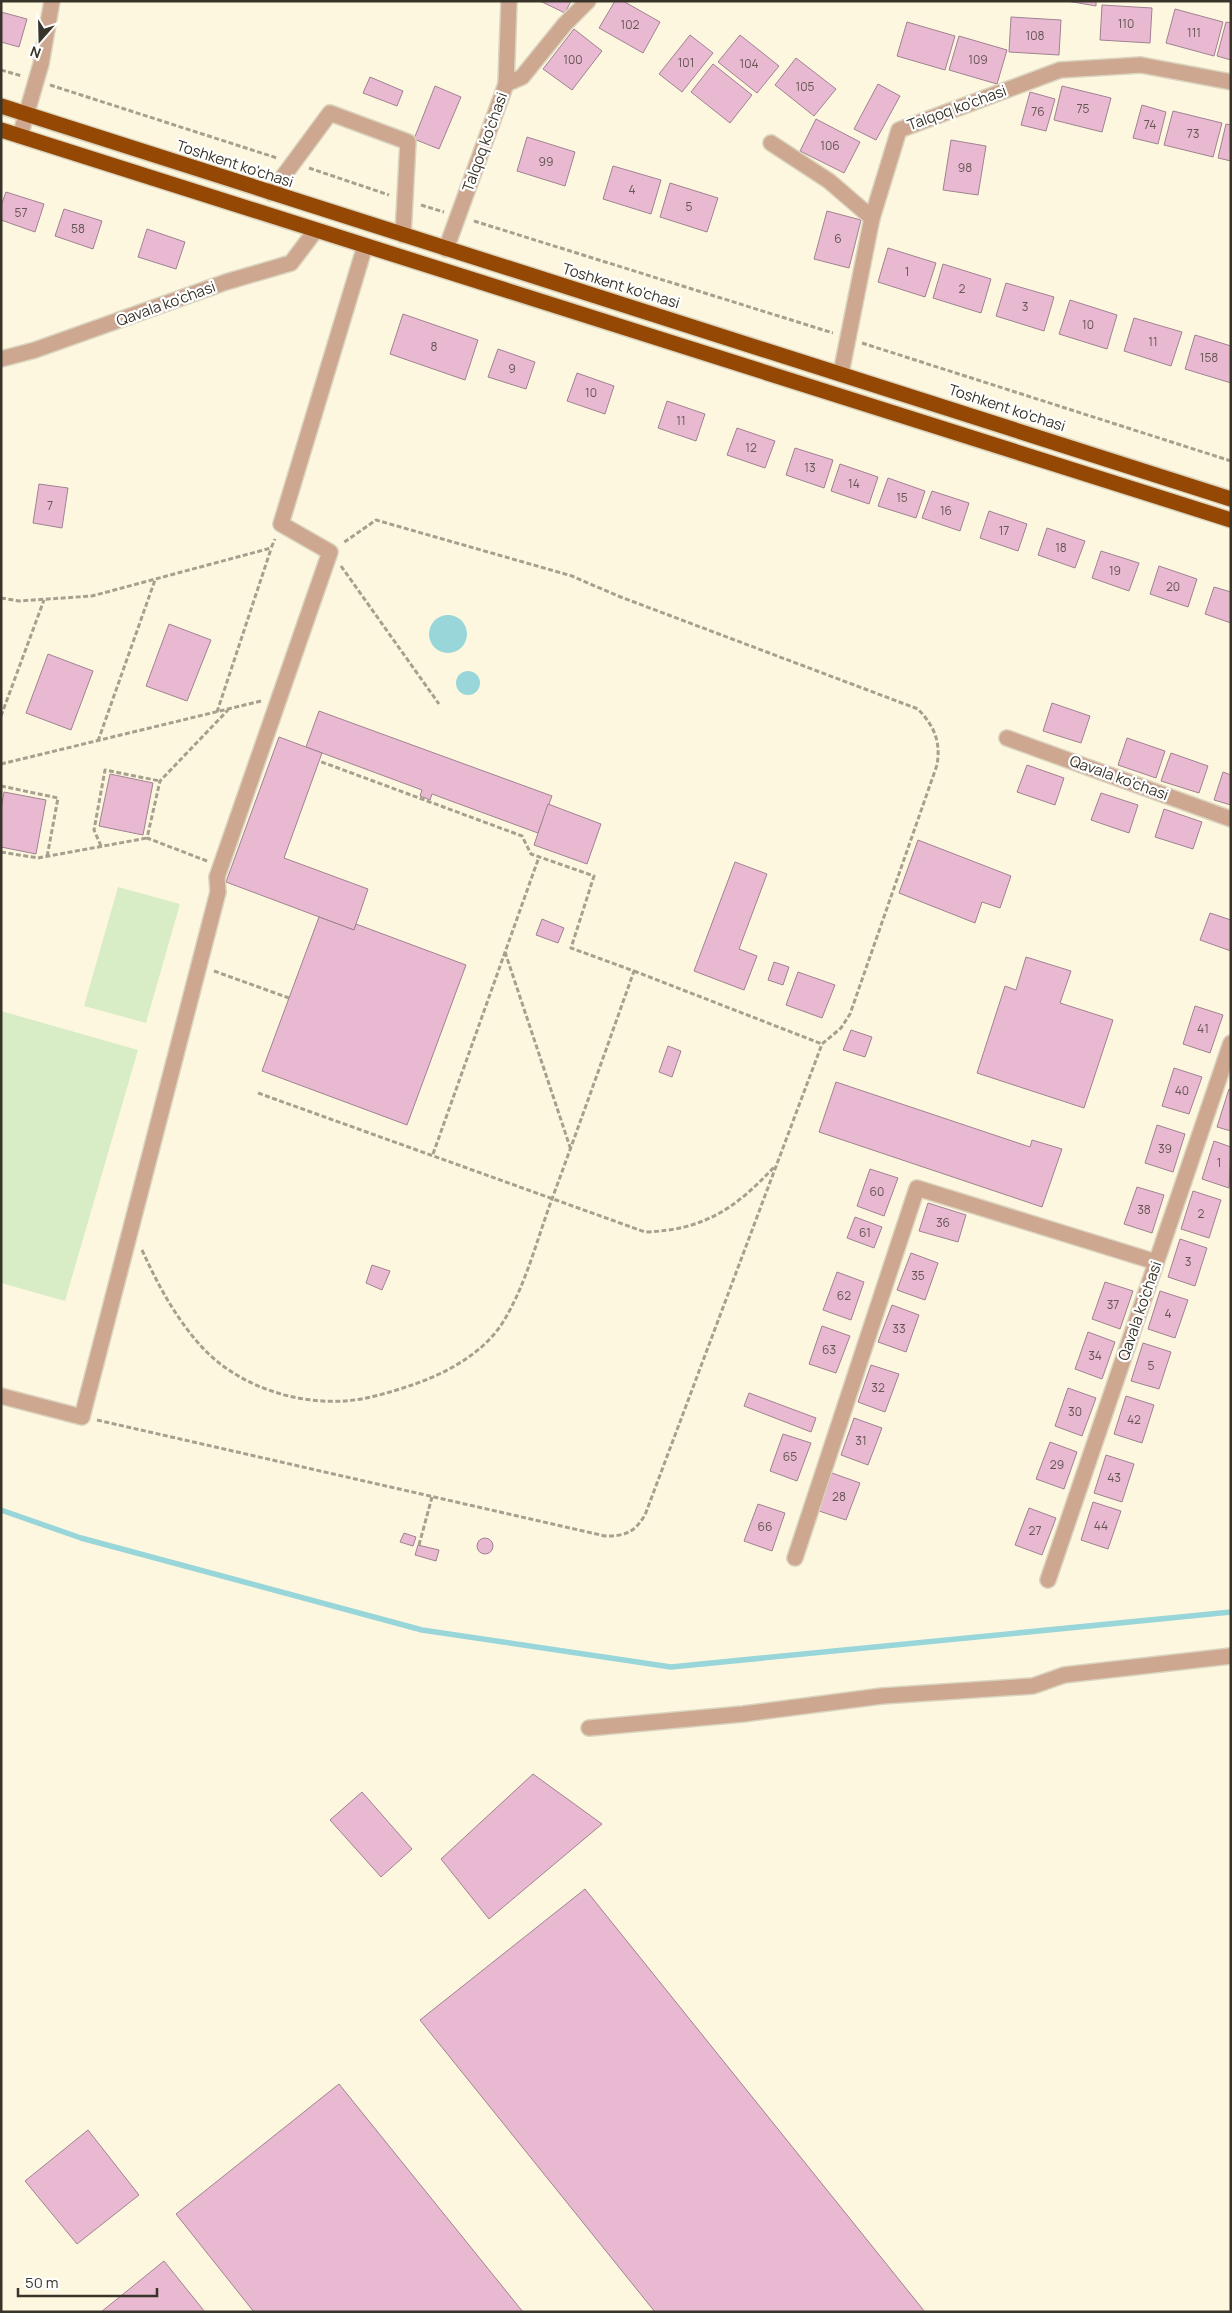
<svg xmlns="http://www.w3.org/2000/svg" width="1232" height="2313" viewBox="0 0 1232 2313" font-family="Manrope,sans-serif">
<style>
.green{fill:#d8edc6}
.water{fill:#98d6da}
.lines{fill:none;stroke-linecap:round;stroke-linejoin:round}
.stream{stroke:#98d6da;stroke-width:5.5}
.building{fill:#e9b9d1;stroke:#9f8391}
.street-casing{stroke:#dad4bf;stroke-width:18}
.highway-casing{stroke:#dad4bf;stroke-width:18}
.path{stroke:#a6a08e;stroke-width:3;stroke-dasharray:5 2.5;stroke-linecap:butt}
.street{stroke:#cea790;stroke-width:15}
.highway{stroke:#954804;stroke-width:15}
.labels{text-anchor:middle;stroke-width:4.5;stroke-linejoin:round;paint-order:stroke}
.number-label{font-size:12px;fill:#645553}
.street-label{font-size:15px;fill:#383429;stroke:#fff}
</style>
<rect width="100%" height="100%" fill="#fef7e0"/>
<!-- green -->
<g class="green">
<polygon points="118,887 180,904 146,1023 84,1006"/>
<polygon points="1,1011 138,1050 65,1301 1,1283"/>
</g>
<!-- water -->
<g class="water">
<circle cx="448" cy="634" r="19"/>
<circle cx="468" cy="683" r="12"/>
</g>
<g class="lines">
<!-- stream -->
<polyline class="stream" points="1,1510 81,1538 422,1630 671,1667 1231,1612"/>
</g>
<!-- building -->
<g class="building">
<polygon points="540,1 571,1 565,13"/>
<polygon points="615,1 623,1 660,22 643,53 599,28"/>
<polygon points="1067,1 1096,1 1096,6"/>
<polygon points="1102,5 1152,8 1150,43 1100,40"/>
<polygon points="1175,9 1223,22 1214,56 1166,43"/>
<polygon points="1,12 27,19 19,47 1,42"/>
<polygon points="1011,17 1061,20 1059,55 1009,52"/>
<polygon points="907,22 955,36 945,70 897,56"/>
<polygon points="1226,22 1231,23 1231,60 1217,56"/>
<polygon points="574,29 602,51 572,90 543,69"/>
<polygon points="690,35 713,53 682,92 659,74"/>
<polygon points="740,35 779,66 757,93 718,62"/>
<polygon points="959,36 1007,50 997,84 949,70"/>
<polygon points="796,58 836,89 814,116 775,85"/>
<polygon points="713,64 752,95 730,123 691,92"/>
<polygon points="370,77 403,91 397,106 363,93"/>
<polygon points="878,84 900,96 876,140 854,129"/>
<polygon points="435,86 461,97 439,149 414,139"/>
<polygon points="1062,86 1111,98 1102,132 1054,120"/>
<polygon points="1030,92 1055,99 1046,131 1021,125"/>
<polygon points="1142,105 1166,112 1158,144 1133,138"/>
<polygon points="1173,111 1222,123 1213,157 1164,145"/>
<polygon points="816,119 860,142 844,173 800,151"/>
<polygon points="1226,124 1231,125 1231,161 1218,158"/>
<polygon points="527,137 575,152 565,186 517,171"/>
<polygon points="951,140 986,146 978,195 943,190"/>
<polygon points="613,166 661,180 651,214 603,199"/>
<polygon points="670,183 718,198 707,232 660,217"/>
<polygon points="6,192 44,204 35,232 1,220 1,206"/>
<polygon points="64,209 102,221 93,249 55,236"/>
<polygon points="827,211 861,220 849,268 814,259"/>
<polygon points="147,229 185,242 176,269 138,257"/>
<polygon points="888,248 936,263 925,297 878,282"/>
<polygon points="943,264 991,279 981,313 933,298"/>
<polygon points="1006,283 1054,297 1044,331 996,316"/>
<polygon points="1070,300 1117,315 1107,349 1059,334"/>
<polygon points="403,314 478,340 465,380 390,354"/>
<polygon points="1134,318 1182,332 1171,366 1124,351"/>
<polygon points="1195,335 1231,346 1231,383 1185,369"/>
<polygon points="498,349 535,362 526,389 488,377"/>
<polygon points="577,373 614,386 605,414 567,401"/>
<polygon points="667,401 705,414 696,441 658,428"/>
<polygon points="737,428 775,441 765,468 727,455"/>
<polygon points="795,448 833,460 824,488 786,475"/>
<polygon points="840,464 878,477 869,504 831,491"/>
<polygon points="888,478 925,491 916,518 878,506"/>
<polygon points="39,484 68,488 62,528 33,523"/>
<polygon points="932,491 969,503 960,531 922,518"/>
<polygon points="989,511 1027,524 1018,551 980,538"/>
<polygon points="1047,528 1085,541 1075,568 1038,555"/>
<polygon points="1101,551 1139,563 1129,591 1092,578"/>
<polygon points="1159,566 1197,579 1188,607 1150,594"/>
<polygon points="1214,587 1231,592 1231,623 1205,614"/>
<polygon points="169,624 211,640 187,701 146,686"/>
<polygon points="48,654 93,671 71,730 26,713"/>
<polygon points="1052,703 1090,716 1081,743 1043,731"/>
<polygon points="319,711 552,796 538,833 432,794 430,800 420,796 422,790 306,747"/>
<polygon points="279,737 322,753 284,858 368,889 354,930 226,882"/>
<polygon points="1127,738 1165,751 1156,778 1118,765"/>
<polygon points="1171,753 1208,766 1199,793 1161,781"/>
<polygon points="1027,765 1064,778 1055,805 1017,792"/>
<polygon points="1223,772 1231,775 1231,805 1214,800"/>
<polygon points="110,774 153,783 143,835 99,826"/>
<polygon points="4,792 46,800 36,854 1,847 1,809"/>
<polygon points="1101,793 1138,805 1129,833 1091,820"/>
<polygon points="548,804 601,824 587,864 534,845"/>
<polygon points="1164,809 1202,822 1193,849 1155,837"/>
<polygon points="918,840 1011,876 1000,908 982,902 975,923 899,893"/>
<polygon points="735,862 767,874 739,949 757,956 744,990 694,971"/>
<polygon points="1210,913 1231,920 1231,951 1200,940"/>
<polygon points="319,917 354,930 356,924 466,965 407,1125 262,1071"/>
<polygon points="542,919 564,928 558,943 536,935"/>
<polygon points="1026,957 1071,971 1060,1003 1113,1020 1084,1108 977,1073 1005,986 1016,990"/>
<polygon points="774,962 789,967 783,985 768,980"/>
<polygon points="798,972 835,985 822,1018 786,1005"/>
<polygon points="1195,1006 1223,1015 1210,1053 1183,1044"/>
<polygon points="851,1030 872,1037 865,1057 843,1050"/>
<polygon points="668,1046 681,1051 672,1077 659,1072"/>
<polygon points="1174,1068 1202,1077 1189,1114 1162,1106"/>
<polygon points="836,1082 1030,1147 1032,1140 1062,1149 1042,1207 819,1132"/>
<polygon points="1229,1089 1231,1089 1231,1131 1217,1127"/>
<polygon points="1157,1125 1185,1134 1173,1172 1145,1163"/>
<polygon points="1214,1141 1231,1147 1229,1188 1202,1179"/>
<polygon points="870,1169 898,1178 884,1216 857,1206"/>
<polygon points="1137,1187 1164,1195 1152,1233 1124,1224"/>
<polygon points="1193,1191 1221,1200 1209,1238 1181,1229"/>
<polygon points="928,1203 966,1215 958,1242 919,1231"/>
<polygon points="855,1217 882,1227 874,1248 847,1238"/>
<polygon points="1180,1239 1207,1248 1195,1286 1168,1277"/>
<polygon points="911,1253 938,1263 925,1300 897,1290"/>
<polygon points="372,1265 390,1271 382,1290 366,1283"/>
<polygon points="837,1272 864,1282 851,1320 823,1310"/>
<polygon points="1105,1282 1133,1291 1120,1329 1092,1319"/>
<polygon points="1160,1291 1188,1300 1175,1338 1148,1329"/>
<polygon points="892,1305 919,1315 906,1352 878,1342"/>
<polygon points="822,1326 850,1336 836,1373 809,1364"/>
<polygon points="1088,1332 1115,1342 1102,1379 1075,1369"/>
<polygon points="1143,1343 1171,1352 1159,1389 1131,1381"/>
<polygon points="871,1365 899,1374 885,1412 858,1402"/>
<polygon points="1068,1388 1096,1398 1082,1436 1055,1426"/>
<polygon points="749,1393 816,1418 811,1432 744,1406"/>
<polygon points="1126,1396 1154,1405 1142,1443 1114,1434"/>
<polygon points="854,1418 882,1428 868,1465 841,1455"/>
<polygon points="783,1434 811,1443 797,1481 770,1471"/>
<polygon points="1050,1442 1077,1452 1064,1489 1036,1479"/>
<polygon points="1106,1455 1134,1464 1122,1502 1094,1493"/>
<polygon points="832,1473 860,1483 846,1520 819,1511"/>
<polygon points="1093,1502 1121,1511 1108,1549 1081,1540"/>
<polygon points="758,1504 785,1513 772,1551 744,1541"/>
<polygon points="1029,1508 1056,1518 1042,1555 1015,1545"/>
<polygon points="404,1533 416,1537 413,1546 400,1542"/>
<circle cx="485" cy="1546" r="8"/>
<polygon points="418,1545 439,1550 436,1561 415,1555"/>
<polygon points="533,1774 602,1824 489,1919 441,1859"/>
<polygon points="362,1792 412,1849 381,1877 330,1820"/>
<polygon points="585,1889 925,2312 655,2312 420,2020"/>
<polygon points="339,2084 523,2312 254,2312 176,2214"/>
<polygon points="88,2130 139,2195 77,2244 25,2181"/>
<polygon points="164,2261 205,2312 101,2312"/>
</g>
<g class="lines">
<defs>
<g id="street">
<polyline points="506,84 522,77 565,24 588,1"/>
<polyline points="20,136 41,64 52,1"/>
<polyline points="771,143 829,181 872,218"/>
<polyline points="271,193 330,113 408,142 403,235"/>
<polyline points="446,249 506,84 509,1"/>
<polyline points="1,359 35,350 226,282 291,263 316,230"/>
<polyline points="841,373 872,218 899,130 1060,70 1141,65 1231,82"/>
<polyline points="1007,738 1231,819"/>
<polyline points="1,1396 82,1417 218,892 217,877 330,552 281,524 365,246"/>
<polyline points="795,1558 917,1188 1156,1262"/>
<polyline points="1048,1580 1231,1043"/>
<polyline points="589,1728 743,1714 882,1696 1033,1686 1064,1675 1231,1656"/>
</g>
<g id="highway">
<polyline points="1,106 1231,499"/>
<polyline points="1,130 1231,520"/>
</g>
</defs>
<!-- street casing -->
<use href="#street" class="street-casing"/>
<!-- highway casing -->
<use href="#highway" class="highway-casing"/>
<!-- path -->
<g class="path">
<polyline points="1,70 22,76"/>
<polyline points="50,85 277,158"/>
<polyline points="309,168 389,195"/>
<polyline points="421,205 444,212"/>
<polyline points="474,221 833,333"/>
<polyline points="862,343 1231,461"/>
<polyline points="341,566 439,704"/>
<polyline points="1,598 19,601 92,596 271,548 275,539"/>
<polyline points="217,712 271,549"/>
<polyline points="1,716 44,600"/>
<polyline points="98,741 155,580"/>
<polyline points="1,764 261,701"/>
<polyline points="1,786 58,798 47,857"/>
<polyline points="101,846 94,830 105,770 160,781"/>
<polyline points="1,852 38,858 147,838"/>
<polyline points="207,861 147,838 160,781 228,710"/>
<polyline points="505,952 571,1150"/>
<polyline points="214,971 289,998"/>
<polyline points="634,971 822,1044"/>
<path d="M258,1093L645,1232C705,1230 736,1208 775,1166"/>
<polyline points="433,1154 539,857"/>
<path d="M142,1250C158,1285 175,1317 201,1346C235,1384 292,1404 343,1401C366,1400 391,1392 412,1385C445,1374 484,1353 503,1322C526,1285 537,1239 552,1199C580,1123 607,1047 634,971L571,948L594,876L531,854L522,836L319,761"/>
<path d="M97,1420L605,1536C625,1536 634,1533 645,1515L822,1044L841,1028L850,1014L937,765C941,741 934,726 918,709L618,596L572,576L376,520L343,543"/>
<polyline points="419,1545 432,1497"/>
</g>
<!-- street -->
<use href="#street" class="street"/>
<!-- highway -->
<use href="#highway" class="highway"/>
</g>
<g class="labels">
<!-- number labels -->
<g class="number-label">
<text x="1126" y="28">110</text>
<text x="630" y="29">102</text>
<text x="1194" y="37">111</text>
<text x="1035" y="40">108</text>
<text x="573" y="64">100</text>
<text x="978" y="64">109</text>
<text x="686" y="67">101</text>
<text x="749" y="68">104</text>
<text x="805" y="91">105</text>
<text x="1083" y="113">75</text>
<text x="1038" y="116">76</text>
<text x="1150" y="129">74</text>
<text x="1193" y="138">73</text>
<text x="830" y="150">106</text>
<text x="546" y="166">99</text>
<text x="965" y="172">98</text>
<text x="632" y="194">4</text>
<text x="689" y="211">5</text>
<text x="21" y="217">57</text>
<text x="78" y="233">58</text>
<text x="838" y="243">6</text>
<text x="907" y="276">1</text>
<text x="962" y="293">2</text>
<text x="1025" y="311">3</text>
<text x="1088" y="329">10</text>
<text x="1153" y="346">11</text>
<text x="434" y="351">8</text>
<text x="1209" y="362">158</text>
<text x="512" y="373">9</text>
<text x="591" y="397">10</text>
<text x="681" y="425">11</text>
<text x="751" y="452">12</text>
<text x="810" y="472">13</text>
<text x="854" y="488">14</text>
<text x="902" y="502">15</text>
<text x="50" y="510">7</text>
<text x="946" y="515">16</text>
<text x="1004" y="535">17</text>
<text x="1061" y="552">18</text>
<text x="1115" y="575">19</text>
<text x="1173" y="591">20</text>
<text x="1203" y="1033">41</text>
<text x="1182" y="1095">40</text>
<text x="1165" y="1153">39</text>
<text x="1219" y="1167">1</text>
<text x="877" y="1196">60</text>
<text x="1144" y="1214">38</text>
<text x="1201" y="1218">2</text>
<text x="943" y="1227">36</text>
<text x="865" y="1237">61</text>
<text x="1188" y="1266">3</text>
<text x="918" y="1280">35</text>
<text x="844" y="1300">62</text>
<text x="1113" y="1309">37</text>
<text x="1168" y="1318">4</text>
<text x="899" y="1333">33</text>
<text x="829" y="1354">63</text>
<text x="1095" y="1360">34</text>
<text x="1151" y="1370">5</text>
<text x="878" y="1392">32</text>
<text x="1075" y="1416">30</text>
<text x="1134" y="1424">42</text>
<text x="861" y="1445">31</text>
<text x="790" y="1461">65</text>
<text x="1057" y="1469">29</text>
<text x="1114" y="1482">43</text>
<text x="839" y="1501">28</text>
<text x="1101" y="1530">44</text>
<text x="765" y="1531">66</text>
<text x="1035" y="1535">27</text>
</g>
<!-- street labels -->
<g class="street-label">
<text transform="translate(957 108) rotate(-20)" y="5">Talqoq ko'chasi</text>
<text transform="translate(485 142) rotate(-70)" y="5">Talqoq ko'chasi</text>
<text transform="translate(235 164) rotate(18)" y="5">Toshkent ko'chasi</text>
<text transform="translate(621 286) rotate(17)" y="5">Toshkent ko'chasi</text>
<text transform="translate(166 304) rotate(-20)" y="5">Qavala ko'chasi</text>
<text transform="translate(1007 408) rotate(18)" y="5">Toshkent ko'chasi</text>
<text transform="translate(1119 778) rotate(20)" y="5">Qavala ko'chasi</text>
<text transform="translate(1140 1311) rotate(-71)" y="5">Qavala ko'chasi</text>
</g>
</g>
<!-- border -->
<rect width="1232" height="2313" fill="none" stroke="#383429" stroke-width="5"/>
<!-- north arrow -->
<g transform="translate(40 40) rotate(200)" stroke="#ffffff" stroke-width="4" paint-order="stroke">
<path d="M0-4L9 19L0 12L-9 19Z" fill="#383429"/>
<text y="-8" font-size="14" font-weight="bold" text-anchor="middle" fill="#383429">N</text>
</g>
<!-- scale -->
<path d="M18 2288v8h139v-8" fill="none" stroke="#383429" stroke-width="2.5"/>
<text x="25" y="2288" font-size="15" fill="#383429" stroke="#ffffff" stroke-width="4" paint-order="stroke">50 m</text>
</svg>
